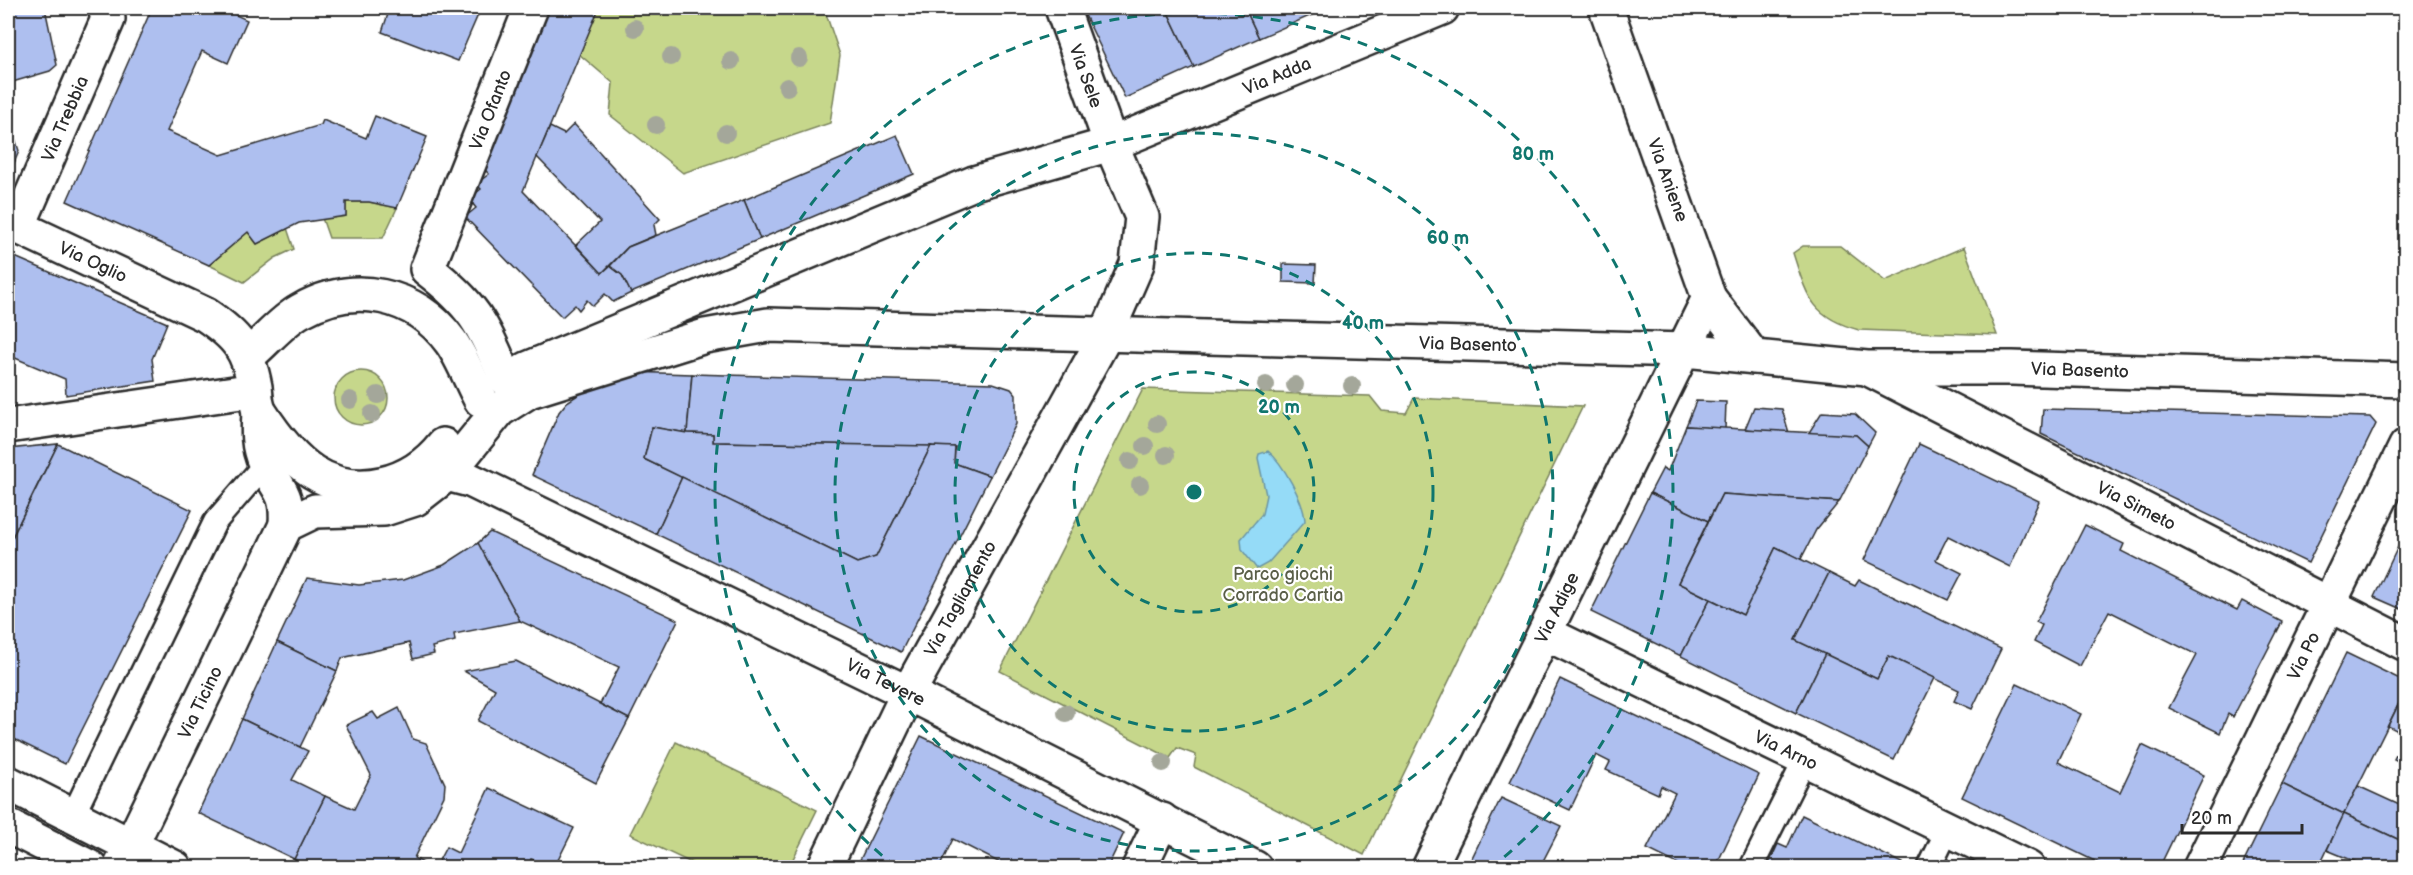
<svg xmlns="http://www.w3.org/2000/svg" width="2413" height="875" viewBox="0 0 2413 875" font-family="'Balsamiq Sans',sans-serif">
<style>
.green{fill:#c6d78b;stroke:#78815b;stroke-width:1.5}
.water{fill:#95dbf7;stroke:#6b95a5;stroke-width:1.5}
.building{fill:#aebfef;stroke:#2b2b2b;stroke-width:1.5}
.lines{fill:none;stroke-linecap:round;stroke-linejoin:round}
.service-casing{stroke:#2b2b2b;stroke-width:27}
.pedestrian-casing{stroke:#2b2b2b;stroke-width:38}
.minor-casing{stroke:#2b2b2b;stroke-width:38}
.secondary-casing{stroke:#2b2b2b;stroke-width:38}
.service{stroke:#fff;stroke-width:22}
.pedestrian{stroke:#fff;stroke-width:33}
.minor{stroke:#fff;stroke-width:33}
.secondary{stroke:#fff;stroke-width:33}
.tree{fill:#a4a79a}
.ring{fill:none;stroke:#0f766e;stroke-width:3;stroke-dasharray:10 8}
.labels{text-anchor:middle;stroke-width:4.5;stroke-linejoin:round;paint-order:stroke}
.street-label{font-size:18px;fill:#2b2b2b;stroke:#fff}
.park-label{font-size:18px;fill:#5a5f48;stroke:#fff}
.centre{fill:#0f766e;stroke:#fff;stroke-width:3}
.ring-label{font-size:18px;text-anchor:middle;font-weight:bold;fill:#0f766e;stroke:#fff;stroke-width:4.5;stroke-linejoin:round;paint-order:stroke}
</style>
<rect width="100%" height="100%" fill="#fff"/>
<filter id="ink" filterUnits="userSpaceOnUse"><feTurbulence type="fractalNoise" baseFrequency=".0167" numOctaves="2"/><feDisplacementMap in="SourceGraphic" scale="12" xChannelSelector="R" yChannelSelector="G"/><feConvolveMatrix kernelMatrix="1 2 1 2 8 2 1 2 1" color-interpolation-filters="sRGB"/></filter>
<g filter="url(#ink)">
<!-- green -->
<g class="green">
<polygon points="599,8 824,8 840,55 830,123 683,173 610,115 613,83 579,54"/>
<polygon points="346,202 369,202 397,208 383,238 329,238 322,218 346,216"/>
<polygon points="287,228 294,249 275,258 244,282 209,265 248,232 257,244"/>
<path d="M1803,246H1840L1885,281L1964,247L1997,335L1859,330C1811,317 1807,296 1793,253Z"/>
<circle cx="361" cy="398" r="27"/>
<polygon points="1143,389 1370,396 1382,411 1406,413 1414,398 1583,406 1364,855 1194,767 1196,755 1177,748 1170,758 1000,671"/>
<polygon points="676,742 817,810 789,867 700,867 630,834"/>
</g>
<!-- water -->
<path class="water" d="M1268,451C1283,463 1304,502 1305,521L1268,563L1257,569L1242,550L1241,539L1262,514L1266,495L1258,458L1259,454Z"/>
<!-- building -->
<g class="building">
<polygon points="24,8 45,8 57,65 50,71 9,83 12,93 8,95 8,13"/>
<polygon points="152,8 221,8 247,20 228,63 202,51 167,131 221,155 321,125 323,120 366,138 375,116 427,137 397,208 369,202 346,202 346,216 299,223 257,244 248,232 209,265 67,201"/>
<polygon points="390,8 402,8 413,12 415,8 481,8 458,61 382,32"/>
<polygon points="548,8 599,8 523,191 602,273 610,266 622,275 631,293 613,302 605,294 593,306 587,300 579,310 575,305 562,317 465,217 476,208 469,199 481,189 476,184 489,174 483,168"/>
<polygon points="1090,8 1166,8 1194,67 1125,98 1084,13"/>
<polygon points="1166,8 1245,8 1259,38 1194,67"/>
<polygon points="1245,8 1328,8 1259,38"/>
<polygon points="8,116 19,151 8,178"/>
<polygon points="574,124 660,219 654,225 656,235 628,247 602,273 576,245 600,222 537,157 550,127 564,134"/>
<polygon points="897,135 914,174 760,239 744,200"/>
<polygon points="744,200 760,239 631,293 622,275 610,266 628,247"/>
<polygon points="8,254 167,323 152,359 155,381 66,395 65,379 8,355"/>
<polygon points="1283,264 1316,265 1315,283 1283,282"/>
<polygon points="628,372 692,374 687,433 652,427 644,459 682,477 656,534 532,475 559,412 567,402 584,391"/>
<polygon points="692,374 993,383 1011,389 1016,395 1016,424 990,476 954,463 955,447 713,442 713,434 687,433"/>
<polygon points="1696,401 1726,402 1725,429 1686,426"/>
<polygon points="1754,407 1782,409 1789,433 1745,429"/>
<polygon points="2043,409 2370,417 2376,424 2308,563 2041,434"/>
<polygon points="1822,412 1855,414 1875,433 1868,446 1856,435 1808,434"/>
<polygon points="1686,426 1856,435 1868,446 1839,502 1722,494 1708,521 1650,493 1663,468 1668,471"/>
<polygon points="652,427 687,433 713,434 713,442 931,446 876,557 857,563 644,459"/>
<polygon points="58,444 33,494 8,546 8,449"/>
<polygon points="58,444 192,510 65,764 8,736 8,546"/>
<polygon points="1919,444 2039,501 2010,567 1948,536 1936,560 1962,573 1948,600 1864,560"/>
<polygon points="931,446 955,447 954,463 990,476 901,652 656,534 682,477 857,563 876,557"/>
<polygon points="1650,493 1708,521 1678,583 1710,599 1681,656 1591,612"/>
<polygon points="1722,494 1839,502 1816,530 1801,559 1776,547 1743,615 1678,583"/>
<polygon points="2085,525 2124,544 2121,551 2237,610 2242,601 2282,622 2233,717 2228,714 2220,733 2169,708 2197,655 2109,611 2080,666 2034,642 2042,625 2036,622"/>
<polygon points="2406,530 2406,611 2374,597"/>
<polygon points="490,532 678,620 629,719 600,704 619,667 520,621 478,543"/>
<polygon points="478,543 520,621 454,634 455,641 432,647 434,654 413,659 409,643 342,658 337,671 277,642 307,578 359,585 403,580 444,565"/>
<polygon points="1776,547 1829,573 1795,640 1825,654 1796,713 1681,656 1710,599 1743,615"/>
<polygon points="1829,573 1855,586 1859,580 2001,649 1972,709 1954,701 1959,690 1889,656 1877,679 1795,640"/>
<polygon points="277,642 337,671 300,747 242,719"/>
<polygon points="2346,653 2406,682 2406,689 2344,814 2282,784"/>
<polygon points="1825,654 1877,679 1889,656 1935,678 1894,760 1796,713"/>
<polygon points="516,661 629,719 596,783 478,721 495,689 464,671"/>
<polygon points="1560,679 1759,775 1715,868 1686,868 1647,849 1675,793 1661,786 1658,794 1606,770 1610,762 1596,755 1570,810 1510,782"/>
<polygon points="2017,684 2081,714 2058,762 2120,792 2142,745 2204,775 2159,868 2109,868 1962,797"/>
<polygon points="2406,689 2406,735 2388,726"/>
<polygon points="399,708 413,739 426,743 445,784 444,796 414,858 432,868 310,868 294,859 325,796 354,809 371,775 346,725 373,712 378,719"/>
<polygon points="242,719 308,751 292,780 325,796 294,859 198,813"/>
<polygon points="921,736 1124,833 1107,868 1010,868 953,839 939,868 856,868"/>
<polygon points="2406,736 2406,765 2394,759"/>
<polygon points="2282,784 2344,814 2318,868 2241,868"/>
<polygon points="2358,786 2406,808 2406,843 2344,814"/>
<polygon points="489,788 574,828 554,868 531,859 527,868 435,868 446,847 458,853"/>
<polygon points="1501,798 1561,826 1541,865 1546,868 1467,868"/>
<polygon points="2344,814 2406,843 2406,868 2371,868 2327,850"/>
<polygon points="1802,815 1902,863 1900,868 1767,868 1778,844 1787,848"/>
</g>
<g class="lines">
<defs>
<g id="service">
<polyline points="73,815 215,522 265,464"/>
<polyline points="1751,868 1805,760"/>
<polyline points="1929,868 1948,829"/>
</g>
<path id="pedestrian" d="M248,356C265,342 282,321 300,311C354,280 415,293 451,342C463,359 471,382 481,400"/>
<g id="minor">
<path id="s1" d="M8,222L206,315C237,336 248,349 255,387C256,396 256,407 261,414C274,434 292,458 313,472C357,500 412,484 443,445"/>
<path id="s2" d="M18,227L108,19L105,8"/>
<polyline points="1709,298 1754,357"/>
<path id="s3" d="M527,369L974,183L1111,144L1442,8"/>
<path id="s4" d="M1871,370L2406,644"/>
<path id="s5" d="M506,379C482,324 476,307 427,269L531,8"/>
<path d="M259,411C258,430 257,446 265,463C278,492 288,490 286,525"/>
<polyline points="8,426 255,390"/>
<path id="s6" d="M447,474L470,480L908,693L1255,868"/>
<path id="s7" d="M1545,633L2028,868"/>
<path id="s8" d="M120,868L286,525L315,511L384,509L415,499L447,474L499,410L529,391L705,336L768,325L1685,350L1867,368H2012L2406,380"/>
<path id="s9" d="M824,868L908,693L1106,335L1137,264L1142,217L1111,144L1062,8"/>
<polyline points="1139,868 1162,820"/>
<path id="s10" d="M1429,868L1709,298L1606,8"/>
<path id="s11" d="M2200,868L2406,446"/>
</g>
<g id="secondary">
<polyline points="8,783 175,868"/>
<polyline points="8,826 91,868"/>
</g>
</defs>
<!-- service casing -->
<use href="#service" class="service-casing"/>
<!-- pedestrian casing -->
<use href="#pedestrian" class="pedestrian-casing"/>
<!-- minor casing -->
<use href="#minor" class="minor-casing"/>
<!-- secondary casing -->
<use href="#secondary" class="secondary-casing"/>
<!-- service -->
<use href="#service" class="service"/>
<!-- pedestrian -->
<use href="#pedestrian" class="pedestrian"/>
<!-- minor -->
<use href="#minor" class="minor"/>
<!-- secondary -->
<use href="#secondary" class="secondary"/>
</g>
<!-- trees -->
<g class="tree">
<circle cx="635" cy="28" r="9"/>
<circle cx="671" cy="57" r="9"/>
<circle cx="799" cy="58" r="9"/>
<circle cx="731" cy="61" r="9"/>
<circle cx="787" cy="87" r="9"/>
<circle cx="656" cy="125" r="9"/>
<circle cx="726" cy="133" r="9"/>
<circle cx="1266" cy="385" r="9"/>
<circle cx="1295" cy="385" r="9"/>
<circle cx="1352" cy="386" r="9"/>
<circle cx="378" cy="395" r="9"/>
<circle cx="350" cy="400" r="9"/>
<circle cx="372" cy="414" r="9"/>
<circle cx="1157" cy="424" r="9"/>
<circle cx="1145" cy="446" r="9"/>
<circle cx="1166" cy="455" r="9"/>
<circle cx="1130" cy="461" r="9"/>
<circle cx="1140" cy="485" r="9"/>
<circle cx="1066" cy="713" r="9"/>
<circle cx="1163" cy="763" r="9"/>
</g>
</g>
<!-- distance rings -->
<g class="ring">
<circle cx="1194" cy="492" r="120"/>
<circle cx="1194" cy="492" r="239"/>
<circle cx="1194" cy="492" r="359"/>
<path d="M896 867A479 479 0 1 1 1492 867"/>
</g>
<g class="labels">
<!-- street labels -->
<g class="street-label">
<text transform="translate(1086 76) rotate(70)" y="6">Via Sele</text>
<text dy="6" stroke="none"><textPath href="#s3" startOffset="806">Via Adda</textPath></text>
<text dy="6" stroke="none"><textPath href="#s5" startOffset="309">Via Ofanto</textPath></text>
<text dy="6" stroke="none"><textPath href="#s2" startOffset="118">Via Trebbia</textPath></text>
<text transform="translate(1668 180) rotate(70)" y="6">Via Aniene</text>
<text dy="6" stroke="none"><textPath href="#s1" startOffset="94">Via Oglio</textPath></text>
<text dy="6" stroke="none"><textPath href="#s8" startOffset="1622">Via Basento</textPath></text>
<text dy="6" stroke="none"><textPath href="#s8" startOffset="2235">Via Basento</textPath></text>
<text dy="6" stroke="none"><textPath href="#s4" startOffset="298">Via Simeto</textPath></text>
<text dy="6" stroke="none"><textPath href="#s9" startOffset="302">Via Tagliamento</textPath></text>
<text dy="6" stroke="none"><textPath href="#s10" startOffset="290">Via Adige</textPath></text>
<text dy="6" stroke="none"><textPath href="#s11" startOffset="236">Via Po</textPath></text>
<text dy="6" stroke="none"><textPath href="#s6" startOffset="486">Via Tevere</textPath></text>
<text dy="6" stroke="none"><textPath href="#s8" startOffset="184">Via Ticino</textPath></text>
<text dy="6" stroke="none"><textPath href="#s7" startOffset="268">Via Arno</textPath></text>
</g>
<!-- park labels -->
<g class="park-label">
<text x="1283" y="580">Parco giochi<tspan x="1283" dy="21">Corrado Cartia</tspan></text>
</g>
</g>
<circle cx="1194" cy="492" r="9" class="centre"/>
<g class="ring-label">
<text x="1533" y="160">80 m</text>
<text x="1448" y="244">60 m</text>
<text x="1363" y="329">40 m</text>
<text x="1279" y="413">20 m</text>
</g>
<!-- margin -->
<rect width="2413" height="875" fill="none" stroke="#fff" stroke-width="30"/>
<rect x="15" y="15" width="2383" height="845" fill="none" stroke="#2b2b2b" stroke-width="2" filter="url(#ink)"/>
<!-- scale -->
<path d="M2182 824v9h120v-9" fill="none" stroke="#2b2b2b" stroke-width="3"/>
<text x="2191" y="824" font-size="18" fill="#2b2b2b" stroke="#ffffff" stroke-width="4.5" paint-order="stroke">20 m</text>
</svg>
